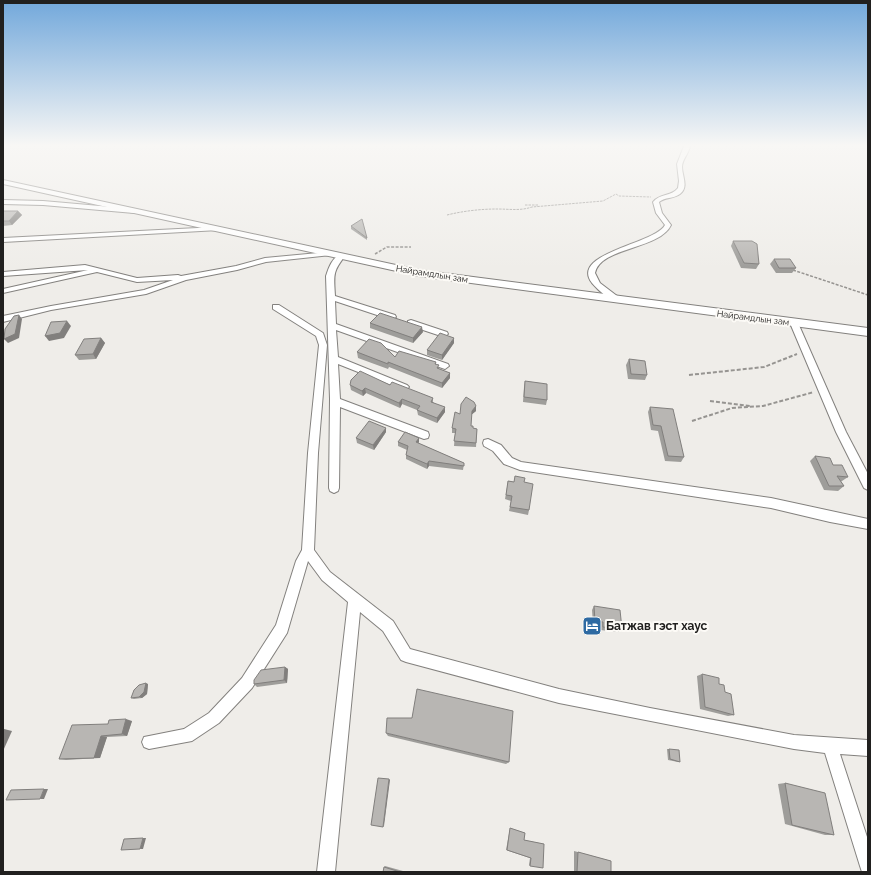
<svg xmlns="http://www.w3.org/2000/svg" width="871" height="875" viewBox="0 0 871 875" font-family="Raleway,sans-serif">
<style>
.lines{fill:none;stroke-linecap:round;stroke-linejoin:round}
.minor-casing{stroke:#83817e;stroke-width:2}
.secondary-casing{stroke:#83817e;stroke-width:2}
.path-far2{stroke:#969491;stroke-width:1;stroke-dasharray:2.5 1;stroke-linecap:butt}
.path-far1{stroke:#969491;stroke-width:1.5;stroke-dasharray:3 1.5;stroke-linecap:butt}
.path{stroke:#969491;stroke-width:2;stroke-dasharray:4 2;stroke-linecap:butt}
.minor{fill:#fff;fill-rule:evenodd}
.secondary{fill:#fff;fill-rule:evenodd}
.wall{fill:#9e9d9a}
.shaded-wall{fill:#817f7d}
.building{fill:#b8b6b3;stroke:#817f7d}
.labels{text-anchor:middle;stroke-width:4;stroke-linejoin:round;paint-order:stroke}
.far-street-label{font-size:9px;fill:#21201f;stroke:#fcfaf6}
.near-poi-label{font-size:12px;font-weight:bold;fill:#21201f;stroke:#fcfaf6;text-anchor:start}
</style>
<rect width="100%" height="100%" fill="#efede9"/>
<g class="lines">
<defs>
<g id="minor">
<path d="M684,146H690C689,154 682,159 682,167C682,176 689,187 680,194C673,199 665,197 659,202L662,213L671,225C659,250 600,247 595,273L600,283L621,299L617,301C608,299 598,290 592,283C569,253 655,244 665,225L656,213L653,202C660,193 671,197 678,188L679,181L677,164Z"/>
<polygon points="3,200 43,201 134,209 137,211 134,213 43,205 3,204"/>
<polygon points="217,227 220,229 219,230 3,242 3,238"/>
<polygon points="329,252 331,253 331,255 266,262 237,270 186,280 146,294 51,310 3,322 3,316 51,306 144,290 173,280 137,282 97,272 3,293 3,289 88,270 3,276 3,272 85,265 137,278 178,275 181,276 236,266 265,258"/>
<path d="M341,254L345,256C332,272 334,276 335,296L395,315L396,317L392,320L335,301L336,324L448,364L449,366L445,369L442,368L336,330L338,357L407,385L409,387L407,389H401L338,364L340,399L428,432L429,435L428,438L424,439L340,407L339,488L338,491L334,493L330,491L329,488L330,399L326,276C329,267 332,258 341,254Z"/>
<polygon points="273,305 279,305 323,333 327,345 318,453 314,550 330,572 393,621 410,649 559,689 650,708 794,735 868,740 868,756 840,754 868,840 868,872 862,872 860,866 825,753 794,749 559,703 406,662 401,660 383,631 360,612 335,872 317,872 348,602 322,580 308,561 287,633 252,688 219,723 192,741 149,749 144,747 142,742 144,737 184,729 209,713 242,678 276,625 296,561 302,550 308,453 319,345 316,336 273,309"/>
<polygon points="411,320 447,332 448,334 444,337 408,325 408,321"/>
<polygon points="794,320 798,323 846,432 868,474 868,490 864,488 836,432 790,323"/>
<polygon points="488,439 501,445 512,458 521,462 771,498 868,519 868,529 830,522 771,508 520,470 504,464 493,451 484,446 483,443 484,440"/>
</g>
<polygon id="secondary" points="3,180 419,270 868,328 868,336 419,276 3,184"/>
</defs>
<!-- minor casing -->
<use href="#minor" class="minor-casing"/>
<!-- secondary casing -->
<use href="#secondary" class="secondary-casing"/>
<!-- path-far2 -->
<g class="path-far2">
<polyline points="525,205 539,205"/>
<path d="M447,215C463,211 481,209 497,209C510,209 520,211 532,207L603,201L616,194L619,196L651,197"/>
</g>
<!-- path-far1 -->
<g class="path-far1">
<polyline points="375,254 387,247 411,247"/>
<polyline points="793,270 868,295"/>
</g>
<!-- path -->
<g class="path">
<polyline points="689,375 764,367 797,354"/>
<polyline points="710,401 750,406"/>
<polyline points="692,421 732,408 763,406 814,392"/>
</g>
<!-- minor -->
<use href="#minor" class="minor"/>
<!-- secondary -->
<use href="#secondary" class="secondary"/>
</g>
<!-- wall -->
<g class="wall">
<polygon points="18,211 22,215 12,225 3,226 3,212"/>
<polygon points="351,226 367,238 367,240 351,229"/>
<polygon points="733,241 759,264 756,269 741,268 731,246"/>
<polygon points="774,259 796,268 792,273 776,273 770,264"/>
<polygon points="370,323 423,332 413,343 370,328"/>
<polygon points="101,338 105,343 96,359 79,360 75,355"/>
<polygon points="454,343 442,360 427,355 427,350"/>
<polygon points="357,352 395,357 436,362 436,365 439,369 450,373 450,378 442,388 389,367 388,369 358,358"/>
<polygon points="629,359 647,375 645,380 628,379 626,365"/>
<polygon points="525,381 547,400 546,405 523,402 524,387"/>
<polygon points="350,385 390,385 433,398 433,402 445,412 437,423 418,415 417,410 402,404 400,408 366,393 363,396 351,390"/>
<polygon points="476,406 476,411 471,415 471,426 473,428 477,429 476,447 454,446 455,433 452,433 452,428 460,414"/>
<polygon points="650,407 684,457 681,462 665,461 658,431 651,430 648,412"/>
<polygon points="386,428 386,432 374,450 357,443 356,438"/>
<polygon points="419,438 419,442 418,443 464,463 463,470 429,466 427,469 406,459 406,455 407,450 398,446 398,442"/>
<polygon points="815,456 833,465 848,477 842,481 841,481 844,486 838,491 824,490 810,461"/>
<polygon points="515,476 524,482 529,510 528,515 509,511 511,501 505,499 508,481 514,482"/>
<polygon points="594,606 622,629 619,632 600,630 600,625 593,624 592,610"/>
<polygon points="285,667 288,669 287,683 257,687 254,684"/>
<polygon points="702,674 719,684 725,692 734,715 728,716 700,709 697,676"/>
<polygon points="148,684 147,694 142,698 134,699 131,698"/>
<polygon points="132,721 127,736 107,737 100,758 66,760 59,759 108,724"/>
<polygon points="386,733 509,762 506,764 388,736"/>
<polygon points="667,749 669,749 680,762 678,762 668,760"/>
<polygon points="785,783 834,835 825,835 785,824 778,784"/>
<polygon points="510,828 525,833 524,840 544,844 530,866 529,865 530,858 506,850"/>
<polygon points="574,851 611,861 611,872 574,872"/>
<polygon points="385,866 403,871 403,872 383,872 384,867"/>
</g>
<!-- shaded-wall -->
<g class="shaded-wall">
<polygon points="18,211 22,215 12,225 9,221"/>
<polygon points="19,315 22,319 19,338 8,343 4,339"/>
<polygon points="67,321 71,326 64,338 49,341 45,336"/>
<polygon points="422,327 423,332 413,343 413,338"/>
<polygon points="101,338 105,343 96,359 93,354"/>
<polygon points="454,338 454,343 442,360 442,355"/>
<polygon points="450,373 450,378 442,388 442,383"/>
<polygon points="365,388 366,393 363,396 362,391"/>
<polygon points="402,399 402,404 400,408 399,403"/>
<polygon points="476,406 476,411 471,415 472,411"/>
<polygon points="445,407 445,412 437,423 437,418"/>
<polygon points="386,428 386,432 374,450 373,445"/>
<polygon points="419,438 419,442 416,446 416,442"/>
<polygon points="429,461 429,466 427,469 427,464"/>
<polygon points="285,667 288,669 287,683 284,680"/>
<polygon points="146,683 148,684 147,694 142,698 139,697"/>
<polygon points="126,719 132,721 127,736 122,734"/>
<polygon points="4,729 12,731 3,751 3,731"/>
<polygon points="101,736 107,737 100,758 94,758"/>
<polygon points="389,779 390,780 384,826 383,827"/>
<polygon points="44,789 48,789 44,799 40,799"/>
<polygon points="143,838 146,838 143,849 140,849"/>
</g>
<!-- building -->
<g class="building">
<polygon points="4,211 18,211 9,221 3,221 3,212"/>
<polygon points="362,219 367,238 351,226"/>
<polygon points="733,241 752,241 757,244 759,264 744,263"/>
<polygon points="774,259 790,259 796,268 779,268"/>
<polygon points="380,313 422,327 413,338 370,323"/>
<polygon points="19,315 15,334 4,339 5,329 14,316"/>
<polygon points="67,321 60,333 45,336 51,322"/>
<polygon points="440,333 454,338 442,355 427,350"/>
<polygon points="101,338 93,354 75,355 84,339"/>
<polygon points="369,339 381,343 395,357 399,351 436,362 435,364 439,365 437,368 450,373 442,383 388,362 388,364 357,352"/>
<polygon points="629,359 645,361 647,375 631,374"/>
<polygon points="360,371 390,385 392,382 433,398 431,402 445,407 437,418 417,410 420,406 402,399 399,403 365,388 362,391 350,385 351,380"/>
<polygon points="525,381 547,384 547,400 524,397"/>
<polygon points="466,397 474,402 476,406 472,411 471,426 473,426 473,428 477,429 476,443 454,441 456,429 452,428 455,412 460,414 461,404"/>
<polygon points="650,407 673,409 684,457 668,456 661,426 653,425"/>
<polygon points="369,421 386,428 373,445 356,438"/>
<polygon points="405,432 419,438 416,442 464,463 464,466 429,461 427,464 406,455 408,446 398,442"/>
<polygon points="815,456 830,458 833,465 842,465 848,477 837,476 844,486 829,486"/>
<polygon points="515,476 525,478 524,482 533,484 529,510 510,507 512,496 506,495 508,481 514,482"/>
<polygon points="594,606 620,610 622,629 603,627 603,622 595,621"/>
<polygon points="285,667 284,680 254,684 254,680 261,670"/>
<polygon points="702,674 719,678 719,684 724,685 725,692 731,694 734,715 705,707"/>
<polygon points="146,683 144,692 139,697 131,698 134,690 139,685"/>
<polygon points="417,689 513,711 509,762 386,733 387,718 412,718"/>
<polygon points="126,719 122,734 101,736 94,758 59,759 72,725 108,724 109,720"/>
<polygon points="669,749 679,750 680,762 670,759"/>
<polygon points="378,778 389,779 383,827 371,825"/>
<polygon points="785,783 825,793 834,835 792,825"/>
<polygon points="44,789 40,799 6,800 11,790"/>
<polygon points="510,828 525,833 524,840 544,844 543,868 530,866 531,858 507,850"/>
<polygon points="143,838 140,849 121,850 124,839"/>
<polygon points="578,852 611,861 611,872 577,872"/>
<polygon points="384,867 400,872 383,872"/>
</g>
<!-- sky -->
<linearGradient id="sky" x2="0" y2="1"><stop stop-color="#72a8db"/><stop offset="0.54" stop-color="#f8f7f5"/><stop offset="1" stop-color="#f8f7f5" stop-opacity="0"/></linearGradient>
<rect width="871" height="269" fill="url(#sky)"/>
<!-- icons -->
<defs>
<symbol id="hotel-square" viewBox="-11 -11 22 22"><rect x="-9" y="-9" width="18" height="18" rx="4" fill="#2e6aa2" stroke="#fcfaf6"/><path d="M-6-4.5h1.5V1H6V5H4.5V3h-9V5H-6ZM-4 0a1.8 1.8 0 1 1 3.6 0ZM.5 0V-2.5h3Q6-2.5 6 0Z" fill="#fff"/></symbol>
</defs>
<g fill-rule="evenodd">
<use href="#hotel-square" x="581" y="615" width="22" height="22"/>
</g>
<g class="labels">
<!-- far-street labels -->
<g class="far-street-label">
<text transform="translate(432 274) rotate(9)" y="3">Найрамдлын зам</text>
<text transform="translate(753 318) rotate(7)" y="3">Найрамдлын зам</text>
</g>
<!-- near-poi labels -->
<g class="near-poi-label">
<text x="606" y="630">Батжав гэст хаус</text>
</g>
</g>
<!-- border -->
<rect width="871" height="875" fill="none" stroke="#21201f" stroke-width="8"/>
</svg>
